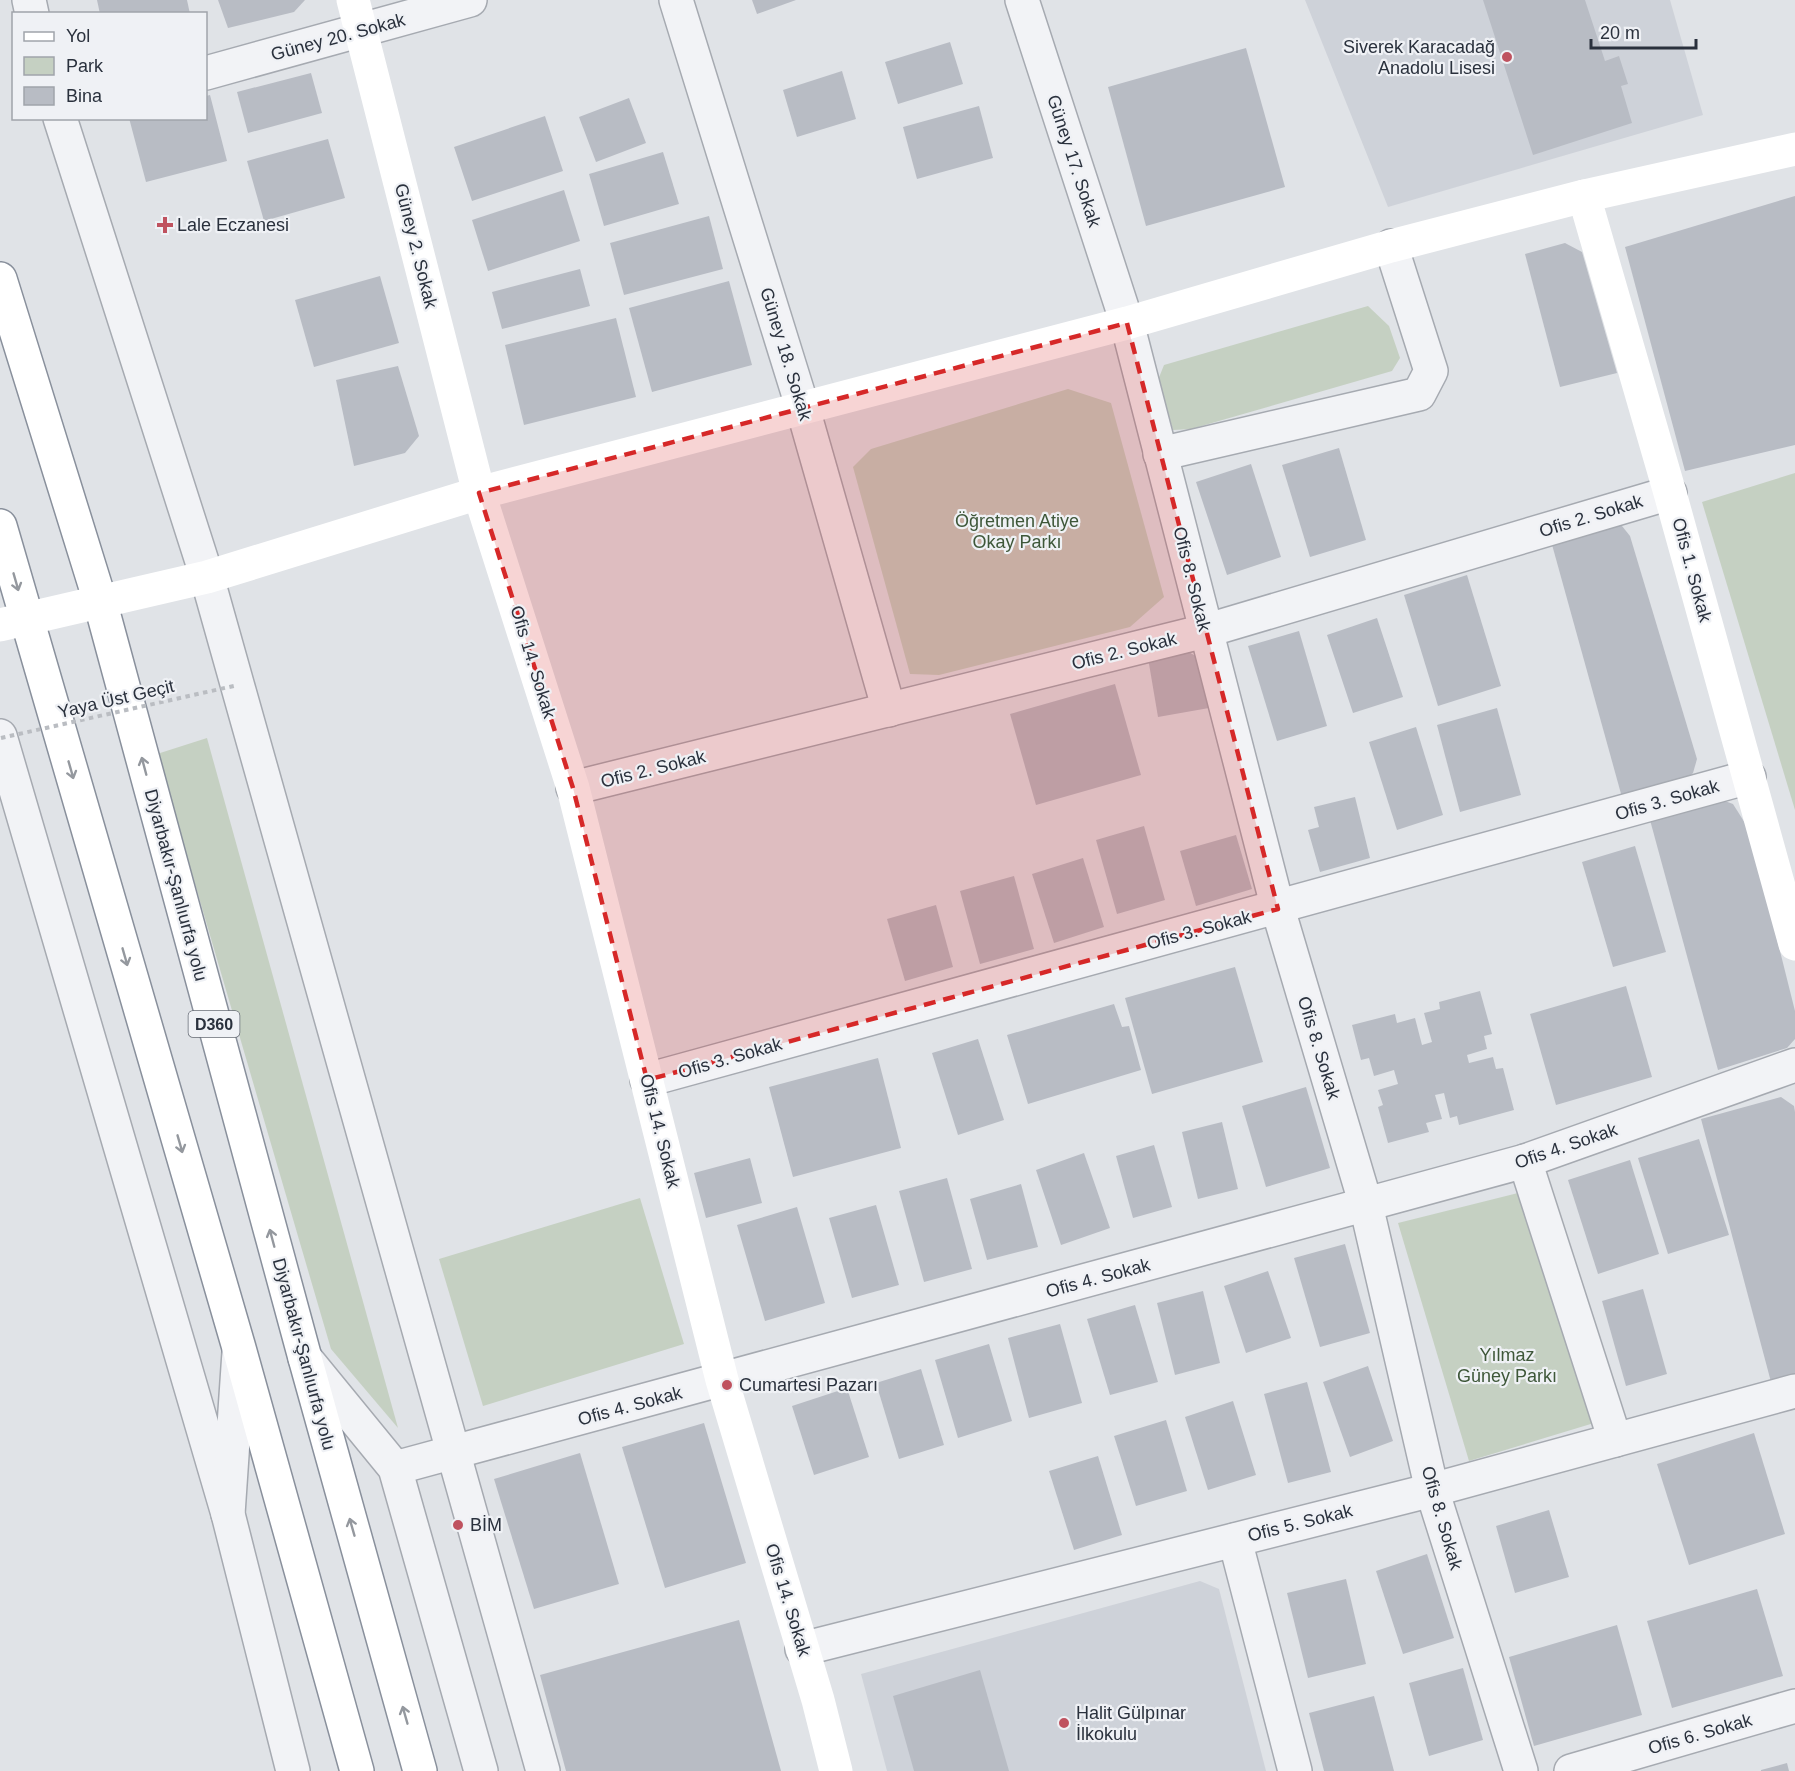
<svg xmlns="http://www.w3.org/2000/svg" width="1795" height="1771" viewBox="0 0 1795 1771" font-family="Helvetica,sans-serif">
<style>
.built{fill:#ced2d9}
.green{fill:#c5d0c2}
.building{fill:#b8bcc4}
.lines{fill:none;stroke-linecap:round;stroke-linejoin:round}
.street-casing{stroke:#a6aab1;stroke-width:36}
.highway-casing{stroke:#89909c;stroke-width:36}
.street{stroke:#f2f3f6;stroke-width:33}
.secondary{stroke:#fff;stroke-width:33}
.highway{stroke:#fff;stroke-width:33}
.path-bridge{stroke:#babdc2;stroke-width:4;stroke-dasharray:4.5 4.5;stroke-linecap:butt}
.oneway{stroke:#94989e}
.marked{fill:#d62828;fill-opacity:0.2;stroke:#d62828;stroke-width:4.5;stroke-dasharray:12 8;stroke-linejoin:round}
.poi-dot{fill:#bf525f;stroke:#eff1f5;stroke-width:2}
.labels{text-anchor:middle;stroke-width:4.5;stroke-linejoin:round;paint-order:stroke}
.shield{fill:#eff1f5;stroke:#656b74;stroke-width:1.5}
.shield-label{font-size:16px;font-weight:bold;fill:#2a313d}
.street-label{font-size:18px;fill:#2a313d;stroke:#eff1f5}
.poi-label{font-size:18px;fill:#2a313d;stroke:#eff1f5;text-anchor:start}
.park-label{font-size:18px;fill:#3e5739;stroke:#eff1f5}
</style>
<rect width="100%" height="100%" fill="#e0e3e7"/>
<!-- built -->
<g class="built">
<polygon points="1305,0 1670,0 1703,115 1388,207"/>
<polygon points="1200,1581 1219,1589 1266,1771 887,1771 861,1674"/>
</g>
<!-- green -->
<g class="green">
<polygon points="1368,306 1389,326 1400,358 1392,371 1191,429 1173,430 1158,380 1164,365"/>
<polygon points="1068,389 1111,403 1164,597 1130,627 939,675 910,674 853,467 871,449"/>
<polygon points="1795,473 1795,810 1702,502"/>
<polygon points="207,738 398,1428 331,1349 157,754"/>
<polygon points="1518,1193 1594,1423 1469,1461 1398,1223"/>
<polygon points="640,1198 684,1344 483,1406 439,1259"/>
</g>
<!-- building -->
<g class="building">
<polygon points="97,0 187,0 190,14 100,14"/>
<polygon points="218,0 305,0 294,12 228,28"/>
<polygon points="752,0 796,0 757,14"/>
<polygon points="1483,0 1585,0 1605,61 1619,56 1628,84 1621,86 1632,123 1533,155"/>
<polygon points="950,42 963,84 898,104 885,62"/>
<polygon points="1246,48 1285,187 1146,226 1108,87"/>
<polygon points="842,71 856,119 797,137 783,90"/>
<polygon points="311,73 322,113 248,133 237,92"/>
<polygon points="210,95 227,161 146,182 129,118 206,118 206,96"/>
<polygon points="629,98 646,143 596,162 579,117"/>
<polygon points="979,106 993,158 917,179 903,127"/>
<polygon points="545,116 563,171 472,201 454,147"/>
<polygon points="328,139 345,198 264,221 247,161"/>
<polygon points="663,152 679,204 604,226 589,174"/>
<polygon points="564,190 580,241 488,271 472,220"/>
<polygon points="1795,196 1795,445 1685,471 1625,247"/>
<polygon points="709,216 723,269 624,295 610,243"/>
<polygon points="1565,243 1582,252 1617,373 1560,387 1525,254"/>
<polygon points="580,269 590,306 502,329 492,292"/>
<polygon points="380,276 399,343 314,367 295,300"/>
<polygon points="729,281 752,365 652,392 629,308"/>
<polygon points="616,318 636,397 524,425 505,345"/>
<polygon points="398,366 419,436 405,453 354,466 336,380"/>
<polygon points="1339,448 1366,540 1310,557 1282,465"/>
<polygon points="1251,464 1281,557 1227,575 1196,482"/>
<polygon points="1612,524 1622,526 1630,536 1697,759 1693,773 1681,785 1623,801 1551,541"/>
<polygon points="1467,575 1501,686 1438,706 1404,595"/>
<polygon points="1377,618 1403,697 1353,713 1327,635"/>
<polygon points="1299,631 1327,726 1277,741 1248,646"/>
<polygon points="1182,648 1199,658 1209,708 1158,717 1148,658"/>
<polygon points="1115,684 1141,775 1036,805 1010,714"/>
<polygon points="1497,708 1521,795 1460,812 1437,725"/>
<polygon points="1416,727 1443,815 1397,830 1369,742"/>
<polygon points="1355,797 1370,858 1320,872 1308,830 1319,827 1314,807"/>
<polygon points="1722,800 1733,804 1750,831 1795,1011 1795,1039 1787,1048 1718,1070 1650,820"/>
<polygon points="1144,826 1165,900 1117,914 1096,840"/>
<polygon points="1236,835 1252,889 1196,906 1180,851"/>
<polygon points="1635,846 1666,952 1613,967 1582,862"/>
<polygon points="1083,858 1104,927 1054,943 1032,874"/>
<polygon points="1014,876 1034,949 980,964 960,891"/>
<polygon points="936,905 953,967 905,981 887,919"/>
<polygon points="1235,967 1263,1062 1152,1094 1125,998"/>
<polygon points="1626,986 1652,1077 1556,1105 1530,1014"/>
<polygon points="1480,991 1492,1034 1484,1036 1487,1049 1467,1055 1469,1063 1493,1057 1496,1069 1503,1068 1514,1110 1459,1125 1457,1116 1450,1118 1444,1093 1435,1095 1442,1119 1426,1123 1429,1132 1388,1143 1378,1107 1383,1105 1378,1090 1398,1084 1394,1070 1374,1076 1369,1058 1361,1060 1352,1025 1395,1014 1397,1023 1415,1018 1422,1045 1432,1042 1424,1013 1440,1009 1439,1002"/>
<polygon points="1114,1004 1122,1027 1129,1026 1141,1070 1028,1104 1007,1035"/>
<polygon points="978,1039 1004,1120 958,1135 932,1053"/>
<polygon points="878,1058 901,1148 793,1177 769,1087"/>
<polygon points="1306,1087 1330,1168 1266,1187 1242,1106"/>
<polygon points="1781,1097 1794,1106 1795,1112 1795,1375 1771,1382 1701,1119"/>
<polygon points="1222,1122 1238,1189 1198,1199 1182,1132"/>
<polygon points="1699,1139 1729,1235 1668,1254 1638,1158"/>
<polygon points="1154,1145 1172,1207 1133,1218 1116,1156"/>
<polygon points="1084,1153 1110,1228 1061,1245 1036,1170"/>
<polygon points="750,1158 762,1203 706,1218 694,1173"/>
<polygon points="1630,1160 1659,1254 1598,1274 1568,1180"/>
<polygon points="947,1178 972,1269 924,1282 899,1191"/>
<polygon points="1021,1184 1038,1247 987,1260 970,1199"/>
<polygon points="876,1205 899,1285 852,1298 829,1218"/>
<polygon points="797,1207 825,1303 765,1321 737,1225"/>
<polygon points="1345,1244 1370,1333 1320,1347 1294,1258"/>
<polygon points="1268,1271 1291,1338 1246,1353 1224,1286"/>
<polygon points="1643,1289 1667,1374 1626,1386 1602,1301"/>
<polygon points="1203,1291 1220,1363 1175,1375 1157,1303"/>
<polygon points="1135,1305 1158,1382 1110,1395 1087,1319"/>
<polygon points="1060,1324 1082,1403 1029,1418 1008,1338"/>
<polygon points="989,1344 1012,1421 958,1438 935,1360"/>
<polygon points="1368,1366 1393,1441 1350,1457 1323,1382"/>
<polygon points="921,1369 944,1445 899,1459 876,1383"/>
<polygon points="1307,1382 1331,1472 1288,1483 1264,1394"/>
<polygon points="847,1388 869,1457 814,1475 792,1406"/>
<polygon points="1233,1401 1256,1475 1208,1490 1185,1417"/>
<polygon points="1166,1420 1187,1491 1136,1506 1114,1436"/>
<polygon points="704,1423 746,1563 665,1588 622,1447"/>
<polygon points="1754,1433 1785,1534 1689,1565 1657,1464"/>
<polygon points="580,1453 619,1584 534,1609 494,1479"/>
<polygon points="1098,1456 1122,1535 1074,1550 1049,1471"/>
<polygon points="1549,1510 1569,1577 1515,1593 1496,1526"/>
<polygon points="1427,1554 1454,1638 1403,1654 1376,1571"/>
<polygon points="1346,1579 1366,1664 1308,1678 1287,1593"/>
<polygon points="1757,1589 1783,1676 1672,1708 1647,1621"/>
<polygon points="739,1620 781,1771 566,1771 540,1675"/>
<polygon points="1617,1625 1642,1715 1534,1746 1509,1657"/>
<polygon points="1463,1668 1483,1740 1429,1756 1409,1683"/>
<polygon points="980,1670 1009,1771 914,1771 893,1696"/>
<polygon points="1374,1696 1394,1771 1324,1771 1309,1713"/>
<polygon points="1787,1763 1789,1771 1761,1771 1761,1770"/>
</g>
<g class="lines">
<defs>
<g id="street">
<polyline points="29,0 32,14"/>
<polyline points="676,0 803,409 889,710"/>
<polyline points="1022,0 1127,323 1278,909 1366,1205 1432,1490 1521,1771"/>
<polyline points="206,73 470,0"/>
<polyline points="60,118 207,577 543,1771"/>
<polyline points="1160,454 1419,394 1431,371 1391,246"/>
<polyline points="0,736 228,1514"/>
<polyline points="573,788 1205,631 1670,493"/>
<polyline points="647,1080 1749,777"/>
<polyline points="1525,1161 1615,1440"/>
<polyline points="239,1352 228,1514 293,1771"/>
<polyline points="305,1358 395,1468 481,1771"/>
<polyline points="395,1468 1525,1161 1795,1065"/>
<polyline points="1235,1540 1295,1771"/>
<polyline points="802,1649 1432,1490 1795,1391"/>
<polyline points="1571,1771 1795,1706"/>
</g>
<g id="highway">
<polyline points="0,279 100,601 305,1358 420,1771"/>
<polyline points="0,526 239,1348 357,1771"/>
</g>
</defs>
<!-- street casing -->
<use href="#street" class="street-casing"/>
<!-- highway casing -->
<use href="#highway" class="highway-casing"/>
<!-- street -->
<use href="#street" class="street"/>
<!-- secondary -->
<g class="secondary">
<polyline points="353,0 479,493 573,788 722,1380 818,1700 836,1771"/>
<polyline points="1584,196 1670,493 1795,944"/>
<polyline points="0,625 207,577 479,493 1127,323 1391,246 1584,196 1795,149"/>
</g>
<!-- highway -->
<use href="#highway" class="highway"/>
<!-- path-bridge -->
<polyline class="path-bridge" points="1,738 238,685"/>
</g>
<!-- one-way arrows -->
<defs><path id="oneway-shaft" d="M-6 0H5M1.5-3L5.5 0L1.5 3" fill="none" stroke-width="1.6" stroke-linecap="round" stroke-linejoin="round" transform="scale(1.5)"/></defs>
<g class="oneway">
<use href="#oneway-shaft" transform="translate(16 582) rotate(74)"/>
<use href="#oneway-shaft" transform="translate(144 766) rotate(-105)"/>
<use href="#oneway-shaft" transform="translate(71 770) rotate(74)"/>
<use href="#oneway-shaft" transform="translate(125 957) rotate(74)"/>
<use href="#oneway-shaft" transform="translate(180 1144) rotate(74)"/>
<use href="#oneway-shaft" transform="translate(272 1238) rotate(-105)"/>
<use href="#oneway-shaft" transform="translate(352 1527) rotate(-106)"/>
<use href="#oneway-shaft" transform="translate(405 1715) rotate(-106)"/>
</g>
<!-- marked area -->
<path class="marked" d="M1127,323L1278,909L647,1080L573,788L479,493Z"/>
<!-- markers -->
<g class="poi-dot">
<circle cx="1507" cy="57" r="6"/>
<path d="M162 216h6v6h6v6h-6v6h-6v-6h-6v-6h6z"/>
<circle cx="727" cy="1385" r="6"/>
<circle cx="458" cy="1525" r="6"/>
<circle cx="1064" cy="1723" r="6"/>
</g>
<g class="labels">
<!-- shield labels -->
<rect class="shield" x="188.5" y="1011" width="51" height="26" rx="4.5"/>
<g class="shield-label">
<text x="214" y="1030">D360</text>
</g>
<!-- street labels -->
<g class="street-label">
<text transform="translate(338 37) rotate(-15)" y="6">Güney 20. Sokak</text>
<text transform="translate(1074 161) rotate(72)" y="6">Güney 17. Sokak</text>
<text transform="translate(416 246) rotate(76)" y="6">Güney 2. Sokak</text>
<text transform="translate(786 354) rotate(73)" y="6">Güney 18. Sokak</text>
<text transform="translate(1591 516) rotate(-17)" y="6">Ofis 2. Sokak</text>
<text transform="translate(1692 570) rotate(75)" y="6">Ofis 1. Sokak</text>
<text transform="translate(1192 579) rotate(76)" y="6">Ofis 8. Sokak</text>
<text transform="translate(1124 651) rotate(-14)" y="6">Ofis 2. Sokak</text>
<text transform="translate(533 662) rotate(73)" y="6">Ofis 14. Sokak</text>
<text transform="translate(116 699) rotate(-13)" y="6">Yaya Üst Geçit</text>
<text transform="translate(653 769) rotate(-14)" y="6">Ofis 2. Sokak</text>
<text transform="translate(1667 800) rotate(-16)" y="6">Ofis 3. Sokak</text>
<text transform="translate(176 885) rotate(75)" y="6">Diyarbakır-Şanlıurfa yolu</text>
<text transform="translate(1199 930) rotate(-15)" y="6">Ofis 3. Sokak</text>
<text transform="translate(1319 1048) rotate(73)" y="6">Ofis 8. Sokak</text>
<text transform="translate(730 1058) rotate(-16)" y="6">Ofis 3. Sokak</text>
<text transform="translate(660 1131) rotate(76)" y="6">Ofis 14. Sokak</text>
<text transform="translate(1566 1146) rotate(-19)" y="6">Ofis 4. Sokak</text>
<text transform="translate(1098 1278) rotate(-15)" y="6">Ofis 4. Sokak</text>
<text transform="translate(304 1354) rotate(75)" y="6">Diyarbakır-Şanlıurfa yolu</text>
<text transform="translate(630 1406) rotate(-15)" y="6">Ofis 4. Sokak</text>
<text transform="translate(1442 1518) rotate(74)" y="6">Ofis 8. Sokak</text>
<text transform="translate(1300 1523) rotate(-14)" y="6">Ofis 5. Sokak</text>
<text transform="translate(788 1600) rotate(73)" y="6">Ofis 14. Sokak</text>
<text transform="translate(1700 1734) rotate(-16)" y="6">Ofis 6. Sokak</text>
</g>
<!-- poi labels -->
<g class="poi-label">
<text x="1495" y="53" text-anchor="end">Siverek Karacadağ<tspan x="1495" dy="21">Anadolu Lisesi</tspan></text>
<text x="177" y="231">Lale Eczanesi</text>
<text x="739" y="1391">Cumartesi Pazarı</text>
<text x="470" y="1531">BİM</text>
<text x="1076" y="1719">Halit Gülpınar<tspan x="1076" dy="21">İlkokulu</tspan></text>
</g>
<!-- park labels -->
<g class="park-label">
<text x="1017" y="527">Öğretmen Atiye<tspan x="1017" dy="21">Okay Parkı</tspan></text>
<text x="1507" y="1361">Yılmaz<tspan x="1507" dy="21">Güney Parkı</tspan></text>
</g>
</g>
<!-- legend -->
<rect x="12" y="12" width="195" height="108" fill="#eff1f5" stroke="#a0a4ab" stroke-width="1.5"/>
<rect x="24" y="32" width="30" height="9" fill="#ffffff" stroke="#a0a4ab" stroke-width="1.5"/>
<text x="66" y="42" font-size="18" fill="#2a313d">Yol</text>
<rect x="24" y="57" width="30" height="18" fill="#c5d0c2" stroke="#a0a4ab" stroke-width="1.5"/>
<text x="66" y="72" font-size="18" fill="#2a313d">Park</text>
<rect x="24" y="87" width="30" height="18" fill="#b8bcc4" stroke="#a0a4ab" stroke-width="1.5"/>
<text x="66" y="102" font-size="18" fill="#2a313d">Bina</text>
<!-- scale -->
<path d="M1591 39v9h105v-9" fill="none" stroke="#2a313d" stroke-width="3"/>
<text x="1600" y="39" font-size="18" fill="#2a313d" stroke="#eff1f5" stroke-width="4.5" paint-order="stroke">20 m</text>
</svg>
